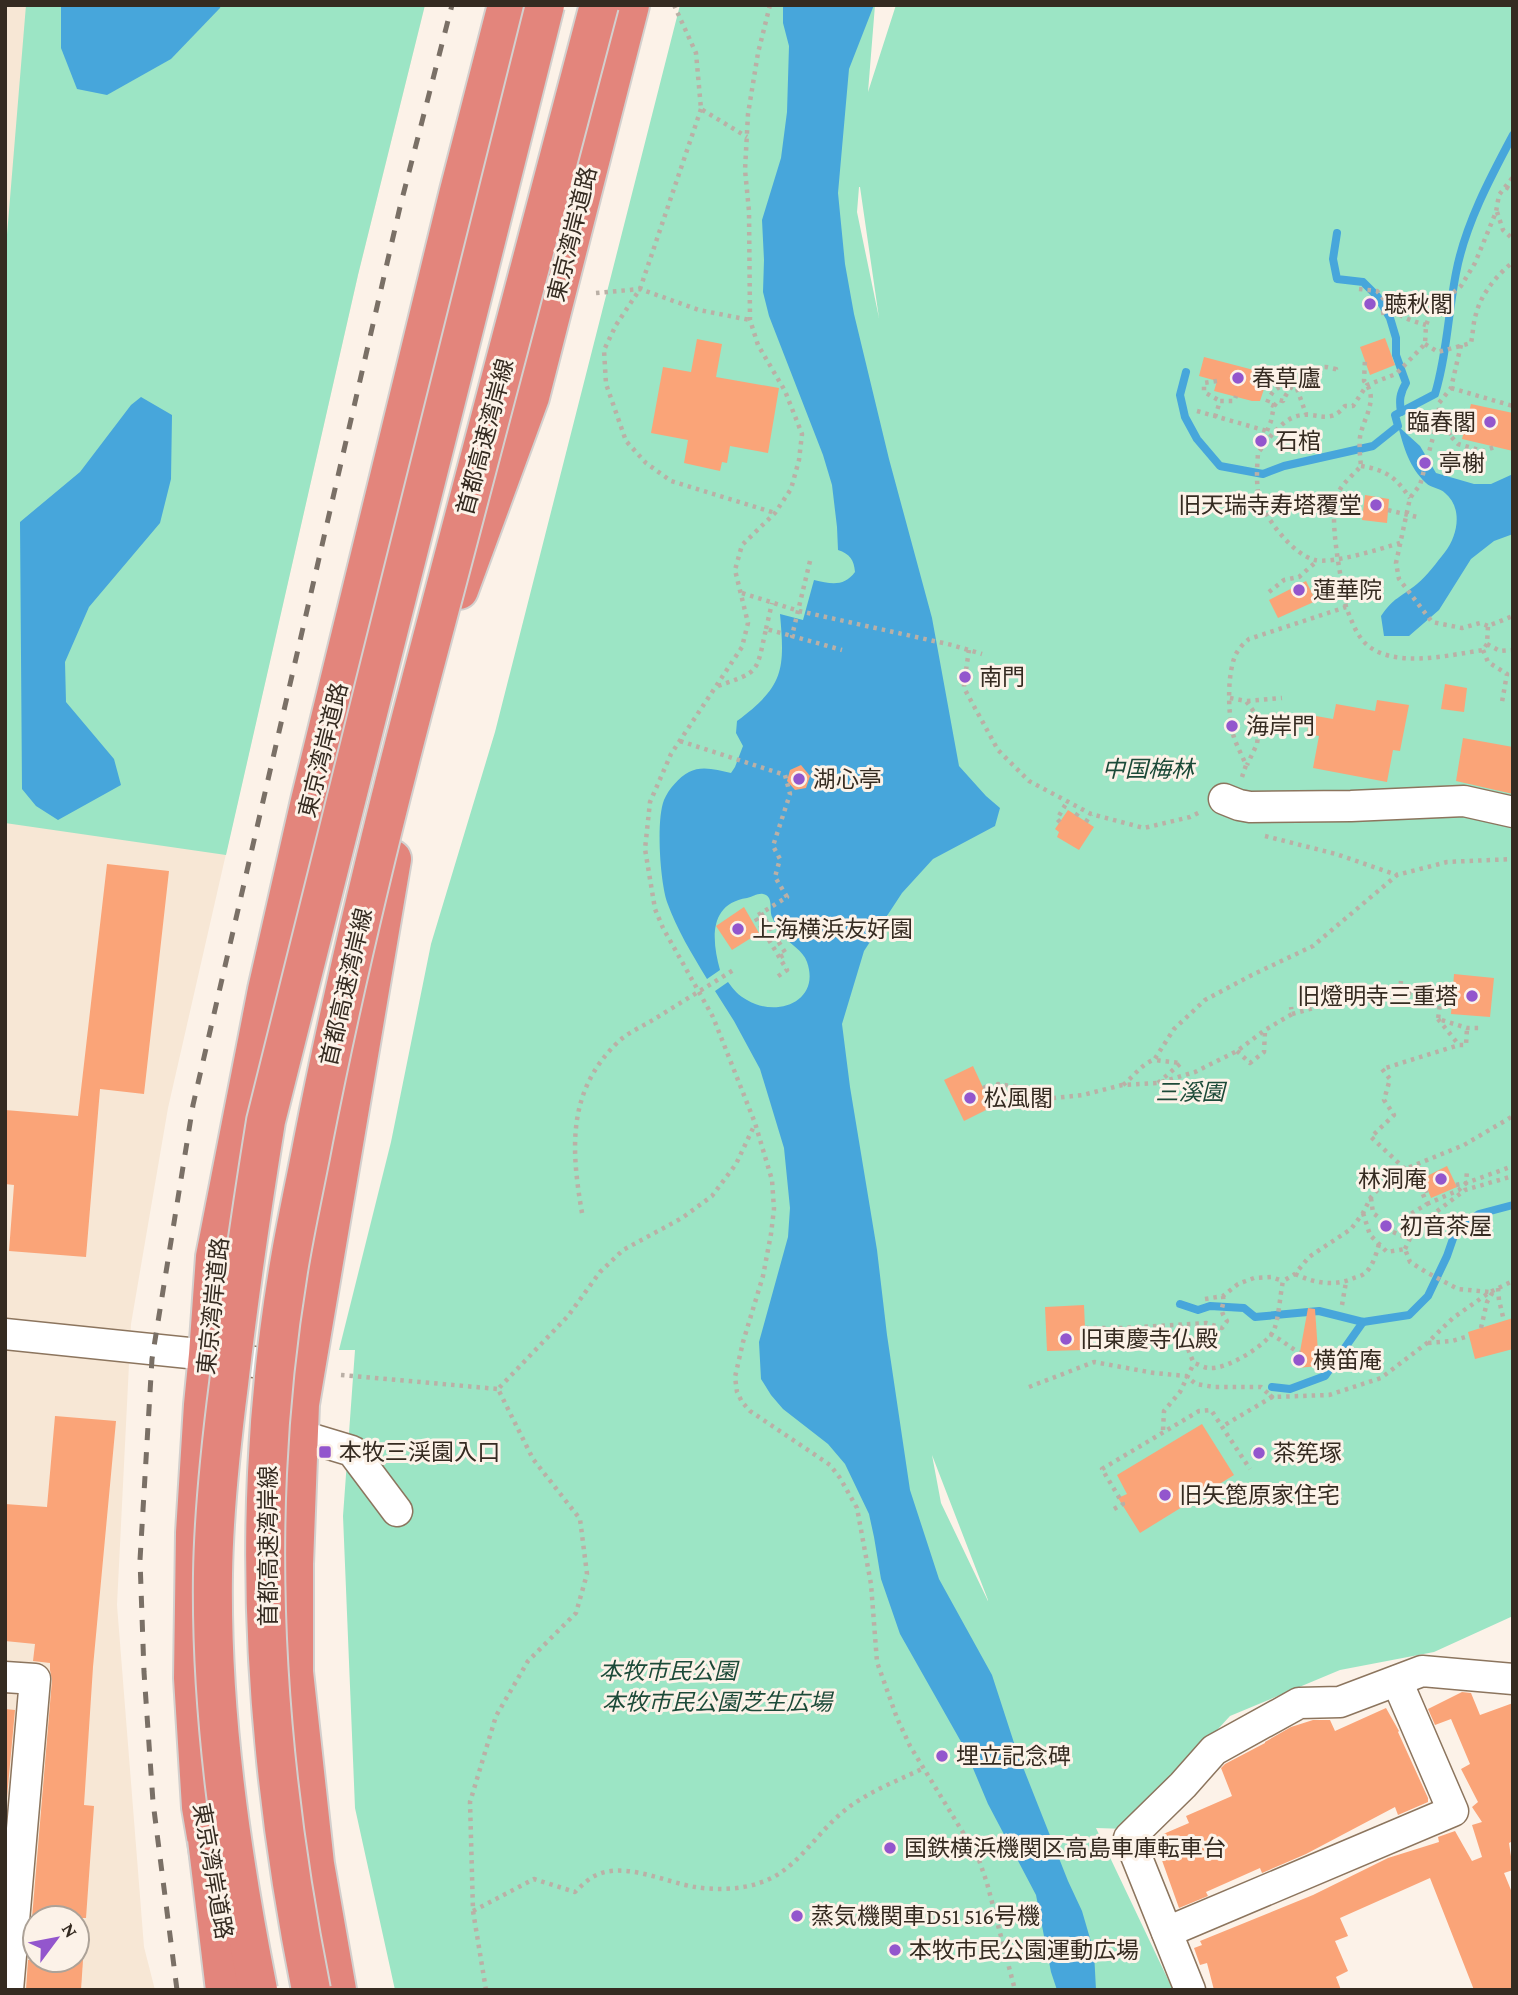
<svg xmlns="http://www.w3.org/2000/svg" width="1518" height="1995" viewBox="0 0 1518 1995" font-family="'Crimson Pro','Noto Sans JP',serif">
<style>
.industrial{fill:#f7e7d5;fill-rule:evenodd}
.green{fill:#9ce5c5;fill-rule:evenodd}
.water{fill:#47a6db}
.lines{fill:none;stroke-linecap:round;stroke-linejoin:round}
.stream{stroke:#47a6db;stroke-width:8}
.building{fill:#faa478}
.minor-casing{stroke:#8c755e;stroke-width:33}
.highway-casing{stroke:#d3d0ce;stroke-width:42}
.path{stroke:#bab0a6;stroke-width:4.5;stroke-dasharray:3.5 5;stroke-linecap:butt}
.minor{stroke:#fff;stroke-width:30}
.highway{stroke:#e3857c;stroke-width:38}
.rail{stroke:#7a7066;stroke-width:5;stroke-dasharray:12 12;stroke-linecap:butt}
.highway-bridge-casing{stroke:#d3d0ce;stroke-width:42;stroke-linecap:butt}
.highway-bridge{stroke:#e3857c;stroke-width:38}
.poi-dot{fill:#9356cd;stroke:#fcf2e8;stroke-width:2.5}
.labels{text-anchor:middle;stroke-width:6;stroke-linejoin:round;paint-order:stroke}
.street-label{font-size:23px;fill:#352b21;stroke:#fcf2e8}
.poi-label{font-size:23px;fill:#352b21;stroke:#fcf2e8;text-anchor:start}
.park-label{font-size:23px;font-style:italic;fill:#1c4a38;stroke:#fcf2e8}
</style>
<rect width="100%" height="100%" fill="#fcf2e8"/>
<!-- industrial -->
<path class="industrial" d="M5,5H425L358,275L168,1108L131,1324L117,1605L144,1947L155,1990H5ZM35,1918H77V1960H35Z"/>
<!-- green -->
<g class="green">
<polygon points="26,5 425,5 358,275 226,855 5,823 5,259"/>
<path d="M680,5H875L868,92L896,5H1513V1616L1434,1652L1340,1670L1230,1716L1126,1829L1096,1828L1173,1990H395L355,1808L343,1516L355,1350H339L391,1142L431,944L495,732ZM859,187H860L879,318L857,212ZM932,1455L988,1600V1601L941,1503Z"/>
</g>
<!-- water -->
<g class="water">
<polygon points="61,5 221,5 220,8 171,59 107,95 77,89 61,48"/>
<path d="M783,5H874L849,69L838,193L845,264L854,314L889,459L932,618L959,766L986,796L1000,808L995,826L933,859L902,893L864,951L842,1024L850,1087L877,1250L887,1335L910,1490L939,1579L992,1675L1017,1752L1068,1881L1082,1911L1094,1952L1096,1990H1057L1051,1972L1036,1895L988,1804L964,1747L900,1634L881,1579L874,1537L869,1514L845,1464L828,1444L783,1409L771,1395L761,1379L759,1342L788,1237L790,1208L784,1148L760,1069L734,1021L715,991L728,982C733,989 739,996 747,1000C776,1018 821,1002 807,962C803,950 790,945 783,935C779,930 774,922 772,917C769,910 774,896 763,894C758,893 752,897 747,898C708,904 712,941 720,970L707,979C692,954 677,930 667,902C660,881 656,820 664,800C668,790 679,777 689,772C702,765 717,770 731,773L735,767L743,746L736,733L737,721C784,686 785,670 780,614L803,620L814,580C831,584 844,587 855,572C854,560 850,554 838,550L837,527L832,485L823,455L769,316L763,292L764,260L762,220L781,158L787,112L789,46L783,23Z"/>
<polygon points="141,397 172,415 171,479 160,523 89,607 65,662 66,702 114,759 121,785 58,820 36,806 22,789 20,522 80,472 131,405"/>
<path d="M1398,426L1420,446L1436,473L1474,484H1491L1513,474V534L1494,541L1471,559L1439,610L1409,636H1384L1381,616C1394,597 1400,598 1417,584C1427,576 1437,562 1445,552C1458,535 1463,508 1445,493C1440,488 1431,488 1426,483C1409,467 1404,448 1398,426Z"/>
</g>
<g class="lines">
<!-- stream -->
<g class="stream">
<path d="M1337,233L1333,259L1337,279L1363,282L1377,296L1390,318L1396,338V355L1406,383C1400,393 1399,400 1401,412"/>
<path d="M1186,372L1180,395L1185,417L1197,439L1220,466L1263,474L1284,466L1373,446L1398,426L1395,415L1435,394C1447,354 1448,314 1456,273C1465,225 1490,178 1513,135"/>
<polyline points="1180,1304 1198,1310 1210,1306 1244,1308 1255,1317 1319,1311 1363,1322 1409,1315 1428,1296 1447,1256 1456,1230 1479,1214 1513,1205"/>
<polyline points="1272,1387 1290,1389 1325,1376 1363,1322"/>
</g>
</g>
<!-- building -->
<g class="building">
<polygon points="1385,338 1395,365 1370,375 1360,347"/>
<polygon points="697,339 722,344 716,377 779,388 768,453 730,446 727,463 722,462 720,471 684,463 688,440 651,433 663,367 691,372"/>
<polygon points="1204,357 1269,374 1260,401 1252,401 1214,391 1217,381 1199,376"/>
<polygon points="1471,404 1513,413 1513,451 1462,439"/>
<polygon points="1365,495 1389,499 1387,523 1362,520"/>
<polygon points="1306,581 1316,601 1278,618 1269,600"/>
<polygon points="1445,684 1467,688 1464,712 1441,709"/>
<polygon points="1377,700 1409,705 1400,751 1393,750 1387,782 1313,768 1319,736 1307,734 1310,715 1333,719 1336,704 1375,711"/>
<polygon points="1463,738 1513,747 1513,794 1456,781"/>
<polygon points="801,765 810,776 806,788 795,790 787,781 790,770"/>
<polygon points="1068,810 1094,827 1079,850 1057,837 1059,832 1055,829"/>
<polygon points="107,864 169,871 144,1094 100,1089 86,1257 9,1251 14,1185 5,1184 5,1110 78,1116"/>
<polygon points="744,907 759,933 732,950 716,926"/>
<polygon points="1454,974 1494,978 1490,1017 1451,1014"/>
<polygon points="973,1066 992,1107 964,1121 944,1080"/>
<polygon points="1447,1166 1457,1187 1431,1198 1423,1178"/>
<polygon points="1084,1305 1086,1350 1047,1351 1045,1307"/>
<polygon points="1308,1308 1315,1309 1319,1366 1297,1368"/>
<polygon points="1513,1318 1513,1349 1475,1359 1468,1332"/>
<polygon points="55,1416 116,1421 93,1667 84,1805 94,1806 86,1918 35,1918 35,1930 31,1930 52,1680 50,1670 50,1663 33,1661 35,1644 5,1641 5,1504 47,1507"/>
<polygon points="1202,1424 1234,1475 1140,1533 1118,1498 1127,1494 1117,1475"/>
<polygon points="1462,1692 1471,1693 1480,1715 1513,1703 1513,1841 1509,1843 1513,1870 1504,1873 1513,1895 1513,1990 1474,1990 1430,1878 1340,1918 1348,1936 1335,1941 1348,1971 1336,1977 1341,1990 1214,1990 1207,1963 1200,1965 1194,1948 1202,1945 1200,1941 1313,1895 1388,1858 1439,1842 1438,1837 1455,1831 1472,1861 1482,1857 1472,1825 1482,1822 1472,1807 1478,1802 1461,1769 1470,1764 1451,1719 1435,1725 1428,1709"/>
<polygon points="1386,1708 1399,1731 1398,1732 1428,1798 1428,1802 1398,1815 1395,1807 1306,1854 1262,1873 1260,1868 1206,1892 1208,1896 1179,1908 1154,1838 1189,1823 1186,1816 1232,1796 1221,1768 1225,1764 1265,1743 1265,1742 1291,1727 1313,1720 1330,1720 1335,1731"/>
<polygon points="5,1709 15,1710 5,1819"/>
<polygon points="28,1960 83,1960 81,1990 26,1990"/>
</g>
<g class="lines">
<defs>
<g id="minor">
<polyline points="1224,799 1239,805 1250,807 1351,806 1464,801 1513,812"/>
<polyline points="5,1334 208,1355 287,1367 297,1367"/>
<polyline points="299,1435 352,1451 397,1511"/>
<polyline points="5,1677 35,1679 8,1990"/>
<polyline points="1167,1932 1453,1811 1397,1681"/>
<polyline points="1190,1990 1129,1838 1183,1785 1214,1750 1299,1703 1340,1702 1422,1671 1513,1679"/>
</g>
<g id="highway">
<polyline points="459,590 530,397 630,5"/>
<polyline points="212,1871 201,1807 193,1678 195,1533 203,1405 208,1355 215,1257 267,990 310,801 459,191 507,5"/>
<polyline points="337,1990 315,1864 294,1672 294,1564 300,1404 392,859"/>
</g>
</defs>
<!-- minor casing -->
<use href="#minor" class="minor-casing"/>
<!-- highway casing -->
<use href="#highway" class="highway-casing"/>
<!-- path -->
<g class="path">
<polyline points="674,5 696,53 701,109 747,137"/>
<polyline points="770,5 758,53 748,114 745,170 749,211 750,320 758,345 785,391 802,434 799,460 791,489 775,513 742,545 735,570 748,623 742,647 671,754 650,802 645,849 655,909 663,928 713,1017 755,1123 772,1180 774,1209 771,1234 763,1276 743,1342 735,1377 737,1392 742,1402 750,1411 830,1465 840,1478 857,1508 871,1584 877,1662 897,1718 910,1746 978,1857 987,1883 1015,1990"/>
<polyline points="701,109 640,289 616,325 604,350 606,384 626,441 646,463 671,481 775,513"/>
<polyline points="1506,187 1513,191"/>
<polyline points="1497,212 1503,230 1513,239"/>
<path d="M1359,289L1377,291C1396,314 1398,317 1426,325"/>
<polyline points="596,293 640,289 699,310 750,320"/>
<polyline points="1381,313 1393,311"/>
<path d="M1425,344L1438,352L1471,343C1473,334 1473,323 1476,314C1481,294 1497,275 1513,262"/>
<polyline points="1461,345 1451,388 1439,403 1439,420 1442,427 1458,444 1483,451 1495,447"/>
<polyline points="1269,374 1280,386"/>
<polyline points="1217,381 1204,383 1204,392 1220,401"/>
<polyline points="1451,388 1513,406"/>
<path d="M1274,406L1279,400L1283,401C1289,386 1308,367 1325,367C1329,367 1333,369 1336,369L1335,374"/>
<polyline points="1197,411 1267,431"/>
<polyline points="1215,417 1220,401 1234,401 1236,396"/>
<polyline points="1442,427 1435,430 1420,485 1410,498 1396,563 1399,579 1432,622 1462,628 1480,623 1488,626"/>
<path d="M1267,431L1271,421L1274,406L1267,403C1273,387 1280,386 1295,383L1306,414"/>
<polyline points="1448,434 1455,430 1464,432"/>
<path d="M1361,466C1387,470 1396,478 1410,498"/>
<polyline points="1388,510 1417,517"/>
<path d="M1400,543C1380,549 1333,564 1315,560C1293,555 1264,517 1259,497C1256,483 1257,467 1258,453C1267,441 1279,423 1294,417C1315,409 1328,427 1345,406H1353L1367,385L1396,374L1425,344L1426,325L1432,311L1461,286L1475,263L1496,212L1499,195L1513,177"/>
<polyline points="810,561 792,636 842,650"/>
<polyline points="1269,592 1284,580 1299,577 1317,561"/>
<polyline points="742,593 799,611 952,645 982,654"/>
<path d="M1346,607C1342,581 1326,512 1339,491C1344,482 1354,474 1361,466C1360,456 1359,447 1360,437C1363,418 1380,399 1364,381L1365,359"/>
<polyline points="766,629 772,603"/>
<polyline points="1487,644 1500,651 1513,650"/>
<polyline points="1483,650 1488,662 1507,674 1502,702"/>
<polyline points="966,670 969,650"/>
<polyline points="964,683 964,688 998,750 1029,781 1091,814 1144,828 1190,817 1202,811"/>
<path d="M718,686C761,671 756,673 766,629L792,636"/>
<polyline points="1230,698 1246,701 1260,720 1257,744 1247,765"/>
<polyline points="1247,701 1282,698"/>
<polyline points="680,741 785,775 790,794 773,846 780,859 775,877 787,897 755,917 787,970 777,977"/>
<path d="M1242,777L1246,765C1242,755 1236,745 1233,734C1228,713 1227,676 1235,656C1238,649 1244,643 1249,639L1346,607C1351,619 1355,632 1364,642C1391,670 1449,655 1483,650L1487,644L1488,626L1513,616"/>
<polyline points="1076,816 1081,809"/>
<polyline points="1060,822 1057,819 1067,802"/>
<polyline points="1086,822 1091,814"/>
<polyline points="1265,836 1336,854 1397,875"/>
<polyline points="761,913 786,954 780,957"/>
<polyline points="1400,992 1401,981"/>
<polyline points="1292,1014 1371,992 1400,992 1441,997 1438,1019 1467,1028 1479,1028"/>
<polyline points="1438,1019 1459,1045"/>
<polyline points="1237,1051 1250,1063 1264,1052 1265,1031"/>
<polyline points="1158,1083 1181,1063 1154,1060 1174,1029 1205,1000 1252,975 1313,946 1397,875 1447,862 1513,859"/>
<path d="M1123,1085C1134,1076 1141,1065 1153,1060"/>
<polyline points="983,1088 988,1086 999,1110 1004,1107 998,1084 1023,1088 1044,1099 1083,1095 1122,1085 1158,1083 1195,1072 1237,1051 1265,1030 1292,1014 1291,1007"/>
<polyline points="1044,1099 1046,1110"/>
<polyline points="1405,1169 1371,1137 1394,1115 1384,1100 1390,1079 1382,1069 1459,1045 1466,1045 1467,1028"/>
<polyline points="1456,1185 1466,1183 1513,1166"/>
<polyline points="1371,1198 1373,1213 1381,1219"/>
<polyline points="1427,1204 1459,1190 1466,1183 1467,1171"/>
<path d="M582,1213C571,1149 567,1092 617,1043C627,1033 641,1027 653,1020C680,1003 708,986 735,969"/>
<polyline points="1363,1213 1370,1235 1387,1252 1405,1249 1410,1262 1426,1272 1458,1289 1489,1292"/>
<polyline points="1415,1228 1409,1215 1427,1204 1422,1192 1428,1190"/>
<polyline points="1393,1232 1410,1239"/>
<polyline points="1405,1249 1415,1228 1465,1190 1513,1176"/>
<path d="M1295,1274C1315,1283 1333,1287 1354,1278C1357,1277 1361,1276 1364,1274C1373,1267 1376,1254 1379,1244"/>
<polyline points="1498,1288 1499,1300 1504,1321"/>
<polyline points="1205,1299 1223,1296 1238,1284 1254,1278 1271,1277 1283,1281"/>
<polyline points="1342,1305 1346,1282"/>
<path d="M1180,1325C1186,1338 1187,1350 1194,1363C1198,1364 1204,1368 1209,1368C1226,1370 1266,1346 1274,1330C1279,1317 1280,1295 1283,1281L1295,1274L1309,1257L1351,1229L1363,1213L1371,1197L1384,1183L1405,1169L1464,1145L1513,1116"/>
<path d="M1085,1328H1122L1206,1323L1222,1328L1227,1321C1217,1307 1225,1309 1223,1296"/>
<polyline points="1481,1328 1487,1302 1494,1290"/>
<path d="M1270,1334C1281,1339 1289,1347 1300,1353"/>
<polyline points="1428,1343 1452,1341 1469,1336"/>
<polyline points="341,1375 498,1389"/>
<polyline points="1029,1387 1094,1362 1154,1373 1186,1376 1196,1384 1214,1387 1261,1387 1272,1397 1223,1426"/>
<polyline points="1270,1395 1272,1397 1329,1395 1381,1378 1427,1343 1453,1318 1490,1292 1513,1281"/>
<polyline points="1163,1430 1164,1411 1180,1392 1194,1363"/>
<polyline points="1114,1509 1123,1504 1102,1469 1199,1411 1211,1410 1250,1469"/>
<path d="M473,1911L534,1879L575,1892C580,1887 585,1882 591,1878C620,1859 664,1882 695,1887C715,1890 740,1890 759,1883C796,1872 815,1834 844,1811C867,1792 897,1781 924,1768"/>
<polyline points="486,1990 473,1911 470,1802 496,1716 528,1661 576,1613 587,1574 580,1519 533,1459 498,1389 568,1316 600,1272 623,1250 682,1218 712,1196 736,1164 755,1124"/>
</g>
<!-- minor -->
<use href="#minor" class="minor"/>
<!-- highway -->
<use href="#highway" class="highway"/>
<!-- rail -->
<polyline class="rail" points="177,1990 153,1802 144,1672 140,1560 152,1359 193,1105 400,207 452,5"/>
<defs>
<g id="highway-bridge">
<polyline points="207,1839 225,1990"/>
<path d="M258,1990C231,1853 211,1713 213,1574C214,1510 221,1446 229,1384C239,1296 252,1208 266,1121L545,5"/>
<path d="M311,1990C277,1820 259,1647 267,1473C270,1406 277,1338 288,1271C295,1227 305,1184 313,1141C341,998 375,856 412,714C474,478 537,242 599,5"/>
</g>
</defs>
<!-- highway-bridge casing -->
<use href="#highway-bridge" class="highway-bridge-casing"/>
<!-- highway-bridge -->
<use href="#highway-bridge" class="highway-bridge"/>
</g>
<!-- markers -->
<g class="poi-dot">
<circle cx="1370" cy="304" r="7"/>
<circle cx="1238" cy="378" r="7"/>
<circle cx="1490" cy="422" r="7"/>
<circle cx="1261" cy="441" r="7"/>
<circle cx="1425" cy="463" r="7"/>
<circle cx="1376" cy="505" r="7"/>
<circle cx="1299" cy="590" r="7"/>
<circle cx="965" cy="677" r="7"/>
<circle cx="1232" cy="726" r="7"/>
<circle cx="799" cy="779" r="7"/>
<circle cx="738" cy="929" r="7"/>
<circle cx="1472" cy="996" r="7"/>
<circle cx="970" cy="1098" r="7"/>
<circle cx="1441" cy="1179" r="7"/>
<circle cx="1386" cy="1226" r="7"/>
<circle cx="1066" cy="1339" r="7"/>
<circle cx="1299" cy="1360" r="7"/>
<rect x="318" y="1445" width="14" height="14" rx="3.5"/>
<circle cx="1259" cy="1453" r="7"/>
<circle cx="1165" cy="1495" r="7"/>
<circle cx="942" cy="1756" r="7"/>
<circle cx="890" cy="1848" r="7"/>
<circle cx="797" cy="1916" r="7"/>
<circle cx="895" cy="1950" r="7"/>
</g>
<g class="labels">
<!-- street labels -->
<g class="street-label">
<text transform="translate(572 234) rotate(-76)" y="8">東京湾岸道路</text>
<text transform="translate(485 437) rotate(-75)" y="8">首都高速湾岸線</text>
<text transform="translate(323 750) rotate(-76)" y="8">東京湾岸道路</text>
<text transform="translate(346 987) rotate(-77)" y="8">首都高速湾岸線</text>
<text transform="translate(213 1306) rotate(-84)" y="8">東京湾岸道路</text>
<text transform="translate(268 1546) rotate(-90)" y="8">首都高速湾岸線</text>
<text transform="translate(213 1871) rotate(80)" y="8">東京湾岸道路</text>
</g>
<!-- poi labels -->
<g class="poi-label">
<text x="1384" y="312">聴秋閣</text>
<text x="1252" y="386">春草廬</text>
<text x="1476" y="430" text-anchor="end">臨春閣</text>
<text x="1275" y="449">石棺</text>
<text x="1439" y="471">亭榭</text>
<text x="1362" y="513" text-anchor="end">旧天瑞寺寿塔覆堂</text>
<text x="1313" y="598">蓮華院</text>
<text x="979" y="685">南門</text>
<text x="1246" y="734">海岸門</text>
<text x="813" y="787">湖心亭</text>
<text x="752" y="937">上海横浜友好園</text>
<text x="1458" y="1004" text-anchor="end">旧燈明寺三重塔</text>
<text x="984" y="1106">松風閣</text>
<text x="1427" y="1187" text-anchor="end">林洞庵</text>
<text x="1400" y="1234">初音茶屋</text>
<text x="1080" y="1347">旧東慶寺仏殿</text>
<text x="1313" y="1368">横笛庵</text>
<text x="339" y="1460">本牧三渓園入口</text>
<text x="1273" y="1461">茶筅塚</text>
<text x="1179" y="1503">旧矢箆原家住宅</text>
<text x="956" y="1764">埋立記念碑</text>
<text x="904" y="1856">国鉄横浜機関区高島車庫転車台</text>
<text x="811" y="1924">蒸気機関車D51 516号機</text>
<text x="909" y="1958">本牧市民公園運動広場</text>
</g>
<!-- park labels -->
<g class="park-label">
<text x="1148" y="777">中国梅林</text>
<text x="1190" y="1100">三溪園</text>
<text x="668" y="1679">本牧市民公園</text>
<text x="717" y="1710">本牧市民公園芝生広場</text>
</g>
</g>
<!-- border -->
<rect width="1518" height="1995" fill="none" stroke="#352b21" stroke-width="14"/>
<!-- north arrow -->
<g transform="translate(56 1939) rotate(58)"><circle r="33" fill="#fcf2e8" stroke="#aca298" stroke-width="2"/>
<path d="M0-5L12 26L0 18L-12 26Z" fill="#9356cd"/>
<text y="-10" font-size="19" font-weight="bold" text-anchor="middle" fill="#352b21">N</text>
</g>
</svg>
